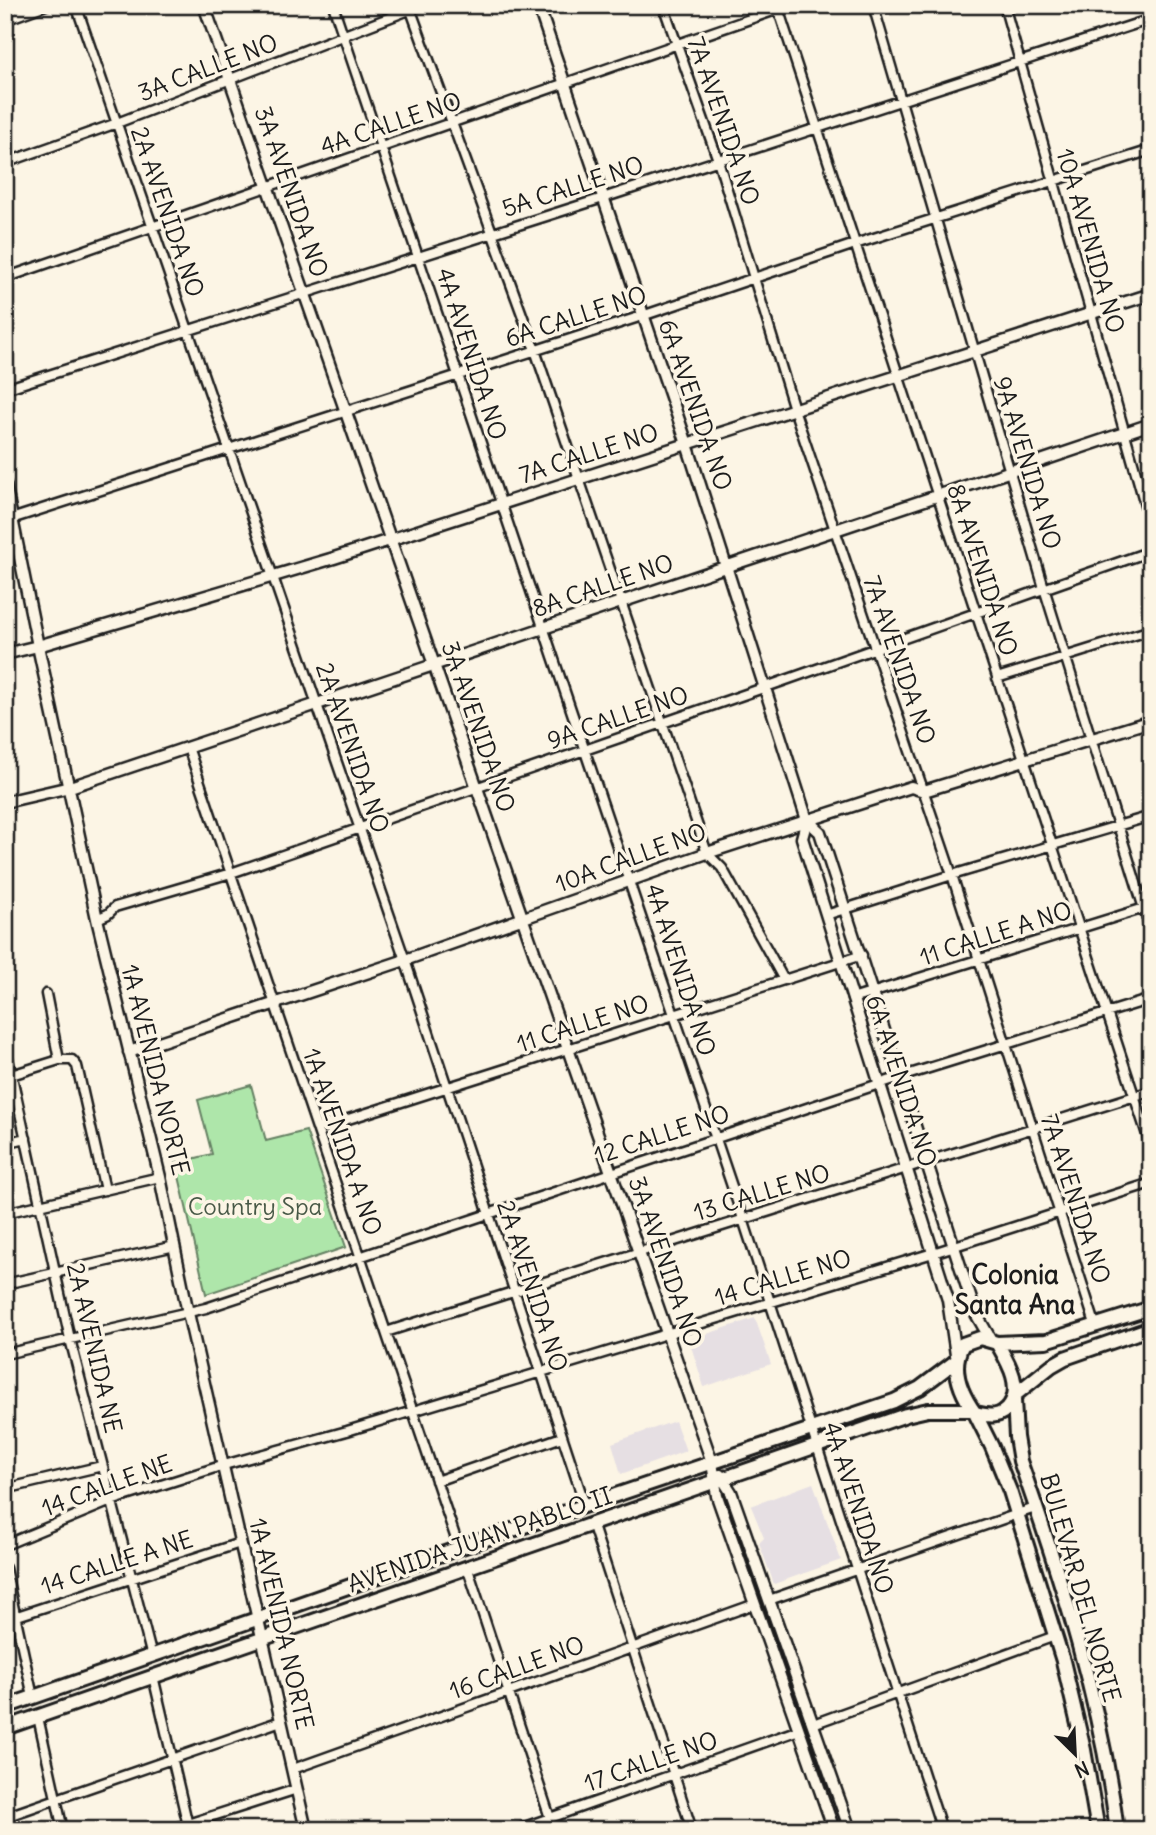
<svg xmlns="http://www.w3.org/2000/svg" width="1156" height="1835" viewBox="0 0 1156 1835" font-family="Delius,sans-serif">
<rect width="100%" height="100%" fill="#fcf5e5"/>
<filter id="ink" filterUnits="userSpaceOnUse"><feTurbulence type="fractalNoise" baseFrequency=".0143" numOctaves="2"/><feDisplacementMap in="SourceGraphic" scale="14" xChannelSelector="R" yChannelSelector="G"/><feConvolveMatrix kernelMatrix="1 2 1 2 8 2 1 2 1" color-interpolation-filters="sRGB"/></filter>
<g filter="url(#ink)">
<!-- built -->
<path fill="#e6dfe3" d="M755,1318L771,1364L704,1387L689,1340Z
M675,1421L686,1451L621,1474L612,1443Z
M813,1483L841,1560L774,1584L759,1543L764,1538L751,1506Z"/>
<!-- green -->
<path fill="#aee6aa" stroke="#658163" stroke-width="2" d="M251,1085L266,1141L306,1131L346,1247L206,1294L176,1163L212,1154L198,1100Z"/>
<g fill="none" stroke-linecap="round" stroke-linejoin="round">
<defs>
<path id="minor" d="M76,5L405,960L585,1505
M333,5L743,1219L942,1830
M409,5L535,350L707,853L722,868L784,980
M663,5L718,160L794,409L952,875L1096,1327
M777,5L1151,1147
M873,5L1044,588L1151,931
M1004,5L1151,526
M5,20L46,5
M5,163L117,123L422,5
M5,278L790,5
M5,389L603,198L1151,19
M5,521L642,316L855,244L1151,150
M997,678L1151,630
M188,747L459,1548
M826,915L952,875L1151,816
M97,919L108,914L115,907L231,873L766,687L1151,551
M46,994L59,1060
M852,999L1151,906
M5,1045L70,1339L152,1657
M5,1077L59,1060H72L77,1066L105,1190
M317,1129L862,955
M5,1143L26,1138
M5,1213L160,1177
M5,1284L175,1246
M386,1332L1151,1091
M5,1354L206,1308L897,1078L1151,999
M436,1481L562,1437
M5,1489L102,1466
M592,1523L692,1830
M5,1545L111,1501L224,1465L347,1431L933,1253L1151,1183
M467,1566L554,1830
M5,1568L33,1697
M769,1600L1035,1508
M5,1620L240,1543
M153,1676L189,1830
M38,1717L63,1830
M813,1724L1055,1636
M293,1769L755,1604
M5,1817L281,1721
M169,1830L297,1789
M516,1830L799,1730"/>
<path id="tertiary" d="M204,5L712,1462L717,1496L834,1830
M538,5L687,444L807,820L820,832L975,1312L991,1340
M5,484L38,646L97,919L160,1177L188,1313L306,1830
M5,654L38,646L334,558L1151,294
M5,802L70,787L1151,424
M807,820L802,838L948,1300L956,1355
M129,1052L405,960L707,853L911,787L924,791L1151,721
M720,1475L731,1492L850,1830"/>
<path id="trunk" d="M980,1338L997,1343C1007,1361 1023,1385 1010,1405C1000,1419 989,1416 975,1413C960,1392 950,1367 963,1344Z
M997,1343L1046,1341L1151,1308
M1016,1394L1051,1366L1065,1358L1151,1328
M1014,1400L1016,1437L1020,1461C1062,1581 1101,1703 1117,1830
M975,1413L992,1447L1010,1491L1063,1661L1084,1750L1098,1830
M5,1707L459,1548L894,1401L920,1388L956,1361
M5,1728L906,1415L928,1410H972"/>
</defs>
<!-- minor casing -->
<use href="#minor" stroke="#1c1c1c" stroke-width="13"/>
<!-- tertiary casing -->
<use href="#tertiary" stroke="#1c1c1c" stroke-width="15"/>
<!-- trunk casing -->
<use href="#trunk" stroke="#1c1c1c" stroke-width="18"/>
<!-- minor -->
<use href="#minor" stroke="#fcf5e5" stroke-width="8"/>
<!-- tertiary -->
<use href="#tertiary" stroke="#fcf5e5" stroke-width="10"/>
<!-- trunk -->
<use href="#trunk" stroke="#fcf5e5" stroke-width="12"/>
</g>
</g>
<g text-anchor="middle" stroke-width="7" stroke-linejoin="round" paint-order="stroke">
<!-- street labels -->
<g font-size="24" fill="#1c1c1c" stroke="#fcf5e5">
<text transform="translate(208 68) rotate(-21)" y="8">3A CALLE NO</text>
<text transform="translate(723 121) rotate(71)" y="8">7A AVENIDA NO</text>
<text transform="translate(391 124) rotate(-19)" y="8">4A CALLE NO</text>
<text transform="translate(573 187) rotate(-18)" y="8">5A CALLE NO</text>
<text transform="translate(291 192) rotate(71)" y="8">3A AVENIDA NO</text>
<text transform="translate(167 212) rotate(71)" y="8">2A AVENIDA NO</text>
<text transform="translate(1090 241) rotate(74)" y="8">10A AVENIDA NO</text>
<text transform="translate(576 317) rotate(-18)" y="8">6A CALLE NO</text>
<text transform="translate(471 354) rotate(72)" y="8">4A AVENIDA NO</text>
<text transform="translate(695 405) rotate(71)" y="8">6A AVENIDA NO</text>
<text transform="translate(589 454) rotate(-18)" y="8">7A CALLE NO</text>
<text transform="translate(1027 463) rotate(73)" y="8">9A AVENIDA NO</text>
<text transform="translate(982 570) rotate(72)" y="8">8A AVENIDA NO</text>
<text transform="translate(603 586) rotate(-19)" y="8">8A CALLE NO</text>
<text transform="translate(899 660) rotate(71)" y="8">7A AVENIDA NO</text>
<text transform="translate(618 718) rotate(-19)" y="8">9A CALLE NO</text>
<text transform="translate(478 727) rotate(71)" y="8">3A AVENIDA NO</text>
<text transform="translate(352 748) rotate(71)" y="8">2A AVENIDA NO</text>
<text transform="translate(631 858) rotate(-20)" y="8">10A CALLE NO</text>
<text transform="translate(996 934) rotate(-18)" y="8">11 CALLE A NO</text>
<text transform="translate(680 970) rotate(72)" y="8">4A AVENIDA NO</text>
<text transform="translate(583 1024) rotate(-18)" y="8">11 CALLE NO</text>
<text transform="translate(155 1070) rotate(76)" y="8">1A AVENIDA NORTE</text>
<text transform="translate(901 1081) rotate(72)" y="8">6A AVENIDA NO</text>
<text transform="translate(662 1135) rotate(-18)" y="8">12 CALLE NO</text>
<text transform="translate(342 1142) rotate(71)" y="8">1A AVENIDA A NO</text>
<text transform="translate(762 1193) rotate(-17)" y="8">13 CALLE NO</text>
<text transform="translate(1075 1199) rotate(72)" y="8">7A AVENIDA NO</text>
<text transform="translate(665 1262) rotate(71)" y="8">3A AVENIDA NO</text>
<text transform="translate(783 1278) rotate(-17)" y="8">14 CALLE NO</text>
<text transform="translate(532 1286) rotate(72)" y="8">2A AVENIDA NO</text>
<text transform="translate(94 1348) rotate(77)" y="8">2A AVENIDA NE</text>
<text transform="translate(107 1486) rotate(-20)" y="8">14 CALLE NE</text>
<text transform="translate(858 1508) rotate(72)" y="8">4A AVENIDA NO</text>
<text transform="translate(480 1540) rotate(-19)" y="8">AVENIDA JUAN PABLO II</text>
<text transform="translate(117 1563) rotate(-18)" y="8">14 CALLE A NE</text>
<text transform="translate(1080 1588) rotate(74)" y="8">BULEVAR DEL NORTE</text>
<text transform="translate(281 1624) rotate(77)" y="8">1A AVENIDA NORTE</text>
<text transform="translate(517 1668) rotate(-20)" y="8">16 CALLE NO</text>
<text transform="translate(651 1762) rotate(-19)" y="8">17 CALLE NO</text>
</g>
<!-- park labels -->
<g font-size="24" fill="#485947" stroke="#fcf5e5">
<text x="255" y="1215">Country Spa</text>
</g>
<!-- neighbourhood labels -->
<g font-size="26" font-weight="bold" fill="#1c1c1c" stroke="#fcf5e5">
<text x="1015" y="1284">Colonia<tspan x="1015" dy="30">Santa Ana</tspan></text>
</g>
</g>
<!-- margin -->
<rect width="1156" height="1835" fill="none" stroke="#fcf5e5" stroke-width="28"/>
<rect x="14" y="14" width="1128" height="1807" fill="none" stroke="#1c1c1c" stroke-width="2.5" filter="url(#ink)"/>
<!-- north arrow -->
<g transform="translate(1075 1754) rotate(156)" stroke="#fcf5e5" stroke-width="5" paint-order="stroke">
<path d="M0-5L12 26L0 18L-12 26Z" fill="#1c1c1c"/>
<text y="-10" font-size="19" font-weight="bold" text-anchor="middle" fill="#1c1c1c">N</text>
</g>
</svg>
